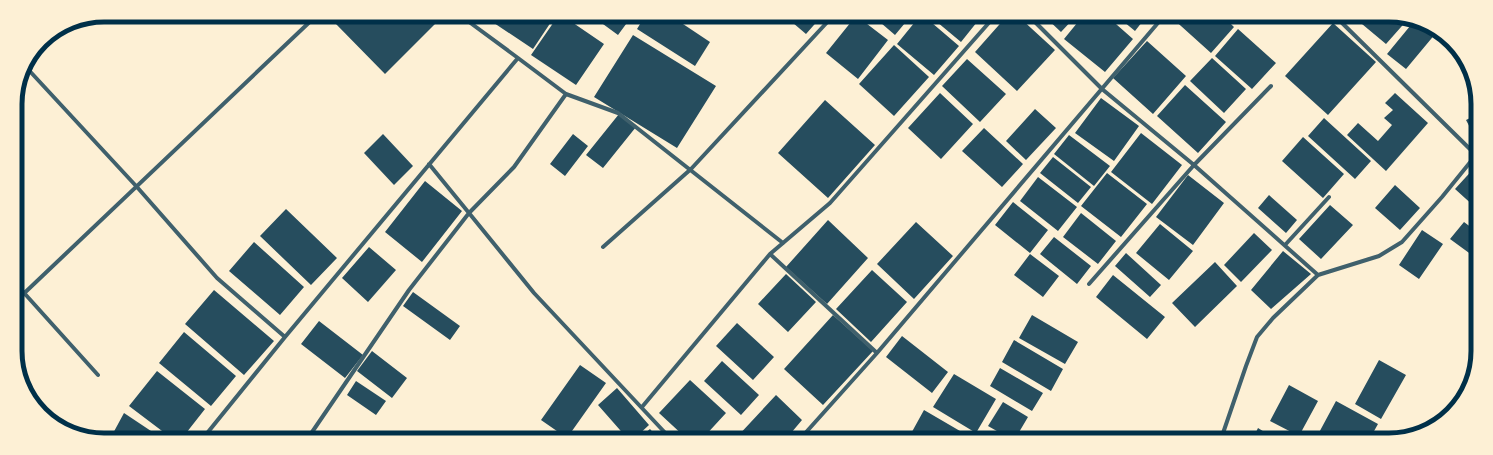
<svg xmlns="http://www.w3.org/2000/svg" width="1493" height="455" viewBox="0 0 1493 455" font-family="'Golos Text',sans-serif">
<rect width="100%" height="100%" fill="#fdf0d5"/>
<!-- building -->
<path fill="#264d5e" d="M343,16H400L408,24L416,16H431L437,22L385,74L335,23Z
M494,16H555L533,49L491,21Z
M558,16H563L604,44L576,85L531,55Z
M592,16H632L618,35Z
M645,16H671L710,42L695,66L637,29Z
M690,16H703L698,23Z
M786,17H821L806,34Z
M855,17H858L888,40L858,79L826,53Z
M874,17H910L895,35Z
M919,17H925L959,46L934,75L897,44Z
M931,17H981L961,42Z
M1006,17H1019L1055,50L1017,91L975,52Z
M1045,17H1075L1061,32Z
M1082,17H1108L1133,39L1105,72L1064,39Z
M1118,17H1146L1135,31Z
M1171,17L1225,18L1234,27L1211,53Z
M1358,18H1409L1386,44L1356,19Z
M1415,20L1436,33L1406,69L1387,54Z
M1333,23L1376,62L1328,115L1285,76Z
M1238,29L1276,63L1252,89L1215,56Z
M633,35L716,86L677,148L594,97Z
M1147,41L1186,76L1153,114L1113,78Z
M894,45L929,77L894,116L859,84Z
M1212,58L1246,89L1224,113L1190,81Z
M967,59L1006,94L980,122L942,86Z
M1185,85L1226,122L1198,153L1157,116Z
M940,93L973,124L941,159L908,128Z
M1395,93L1428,123L1386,171L1347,135L1358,123L1378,141L1392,125L1384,118L1393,110L1385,103Z
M1101,98L1139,126L1114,161L1075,133Z
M825,100L875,145L828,198L778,153Z
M1035,109L1056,128L1026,160L1006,141Z
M619,114L636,127L603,168L586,155Z
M1476,115V139L1466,120Z
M1324,118L1371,161L1355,179L1308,136Z
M984,128L1023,164L1002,187L962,151Z
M1141,133L1182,165L1152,204L1111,172Z
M383,134L413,166L394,185L364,153Z
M573,134L588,146L565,176L550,164Z
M1069,135L1110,166L1094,186L1054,154Z
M1303,137L1344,174L1323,198L1282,161Z
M1053,157L1091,187L1078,203L1040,173Z
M1476,166V208L1455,189Z
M1107,173L1147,204L1121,237L1081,206Z
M1188,175L1224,203L1193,245L1156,217Z
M1038,177L1077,207L1058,231L1020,201Z
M425,181L462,211L422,262L385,232Z
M1395,185L1420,208L1400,230L1375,208Z
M1269,195L1297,220L1286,233L1258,208Z
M1013,202L1048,230L1030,253L995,225Z
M1330,205L1353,225L1321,259L1299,239Z
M286,209L337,258L311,285L260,236Z
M1081,213L1116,241L1098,264L1063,237Z
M828,220L868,258L827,304L786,267Z
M916,222L953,256L914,299L877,264Z
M1464,222L1476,231V258L1450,239Z
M1160,224L1193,251L1169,280L1136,253Z
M1422,230L1443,244L1419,279L1399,265Z
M1254,233L1272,250L1241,282L1224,265Z
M1054,237L1091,266L1077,284L1040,254Z
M254,242L304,287L280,315L229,271Z
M369,247L396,270L368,302L342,278Z
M1283,251L1311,274L1271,309L1251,290Z
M1126,253L1161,285L1150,297L1115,266Z
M1030,254L1059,276L1043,297L1014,275Z
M1215,262L1237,286L1195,327L1172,303Z
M872,270L907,302L871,342L836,309Z
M786,274L816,302L788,332L758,304Z
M1113,275L1165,317L1147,339L1096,297Z
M214,290L274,341L244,375L185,324Z
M413,292L460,326L450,340L403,306Z
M833,315L873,351L823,405L784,369Z
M1032,315L1078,342L1065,364L1019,338Z
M319,321L363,355L345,378L301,344Z
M737,323L774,357L753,380L716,346Z
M184,332L236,376L211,406L159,363Z
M902,336L948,372L932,393L886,357Z
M1014,340L1063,369L1051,391L1002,362Z
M372,351L407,378L392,398L357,371Z
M1379,360L1406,375L1381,419L1355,404Z
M722,361L759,395L741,415L704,381Z
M580,365L606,383L567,438L541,420Z
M1000,368L1043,393L1032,411L990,386Z
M157,371L205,409L183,437H170L129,406Z
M954,374L996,399L976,433L933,407Z
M690,380L726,413L703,438H686L659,413Z
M356,381L386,401L376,415L347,395Z
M1289,385L1318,401L1299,436L1270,421Z
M617,388L649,425L635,438H627L598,405Z
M776,395L802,420L786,439L736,438Z
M1336,401L1378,424L1369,440H1315Z
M1003,402L1028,417L1015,439H1011L988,426Z
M924,410L972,438L971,439H908Z
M124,413L160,437H111Z
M1258,428L1277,440H1252Z
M650,429L658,438H639Z"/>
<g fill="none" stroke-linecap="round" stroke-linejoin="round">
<!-- minor -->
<path stroke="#3f606c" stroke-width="4" d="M1030,17L1102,89L1194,165L1318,275
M1337,18L1476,155
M518,58L566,94L514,167L469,213L534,293L670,438
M25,66L137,187L217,278L285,337
M566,94L618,113L783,243
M1285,245L1329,197
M603,247L691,169L832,17
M770,254L877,353
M16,284L98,375
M1089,284L1194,165L1271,86
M16,301L317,15
M642,407L770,254L830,203L994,17
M204,437L285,337L518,58L461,16
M308,438L409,290L469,213L429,164
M800,439L877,353L1163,17
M1221,439L1246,366L1257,337L1273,318L1318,275L1379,256L1402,242L1442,197L1476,155"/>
</g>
<!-- crop -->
<path d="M0 0H1493V455H0ZM104 22H1389A82 82 0 0 1 1471 104V351A82 82 0 0 1 1389 433H104A82 82 0 0 1 22 351V104A82 82 0 0 1 104 22Z" fill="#fdf0d5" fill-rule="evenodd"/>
<path fill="none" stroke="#003049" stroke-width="5" d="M104 22H1389A82 82 0 0 1 1471 104V351A82 82 0 0 1 1389 433H104A82 82 0 0 1 22 351V104A82 82 0 0 1 104 22Z"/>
</svg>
